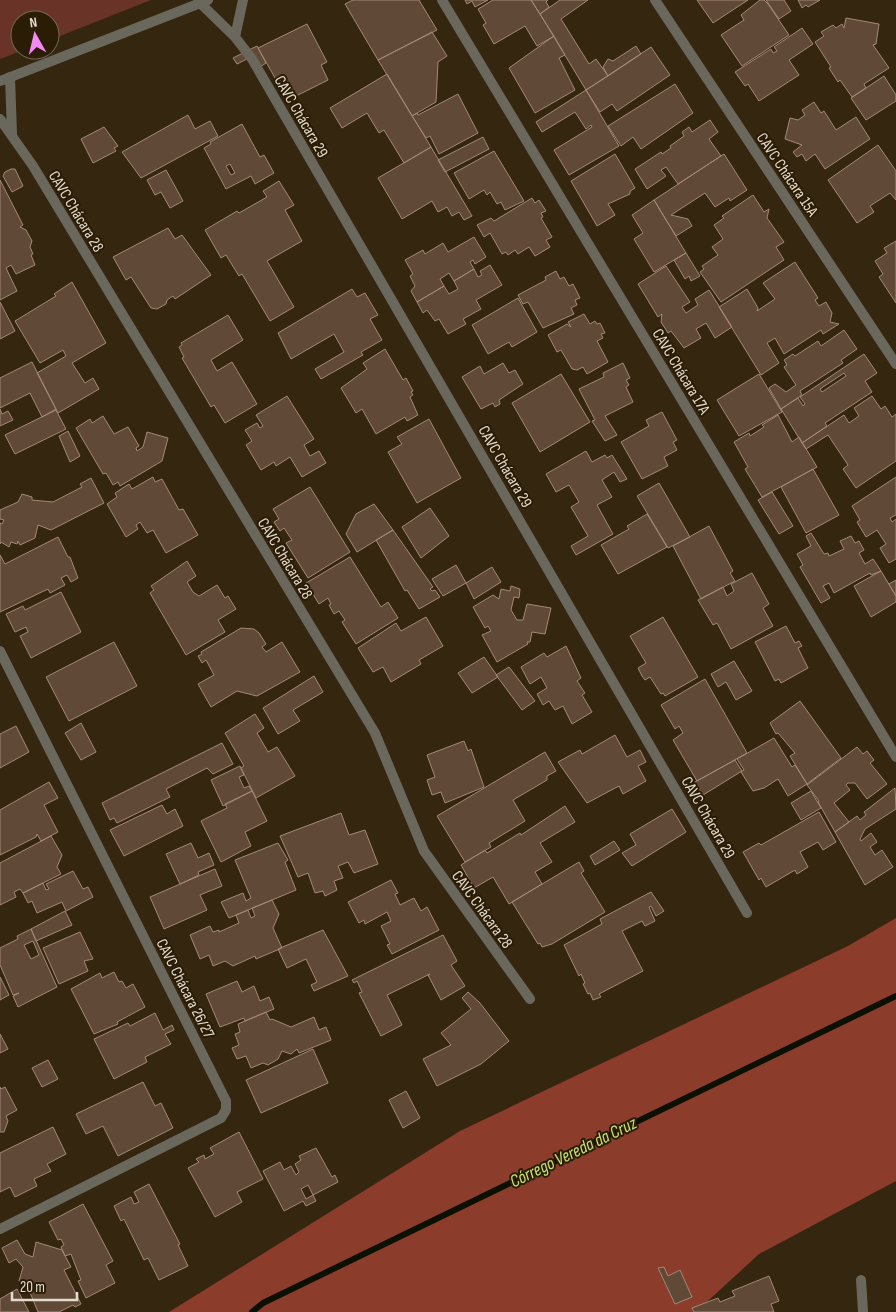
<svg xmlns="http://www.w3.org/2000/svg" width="896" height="1312" viewBox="0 0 896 1312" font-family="'Sofia Sans Condensed',sans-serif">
<rect width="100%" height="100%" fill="#34260f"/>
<!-- green -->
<path fill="#693327" d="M0,0H151L50,40V20H20V50H24L0,59Z"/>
<!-- forest -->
<path fill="#8b3c2b" d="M896,918V1181L759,1254L696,1312H169L460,1131L848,946Z"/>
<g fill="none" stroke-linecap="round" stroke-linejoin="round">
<!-- stream -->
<path stroke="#0b1000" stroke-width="6" d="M252,1312L263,1303L896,996"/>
</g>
<!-- building -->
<path fill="#614938" stroke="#a48977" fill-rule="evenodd" d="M353,0H419L437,30L378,60L345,4Z
M465,0H488L475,7L472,1L467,4Z
M493,0H531L554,36L537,46L525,26L494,44L483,25L486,23L478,9Z
M531,0H548L546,2L549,7L540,14Z
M560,0H588L561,19L589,64L596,59L608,76L586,90L540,14Z
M697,0H748L713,23Z
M760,0H764L768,4L789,35L742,66L721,35L744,20L741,15Z
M766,0H784L791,11L779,19Z
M798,0H820L808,7L806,5L802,8Z
M846,18L879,24L876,44L873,45L889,68L864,84L866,88L852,97L840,80L838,82L829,68L831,67L815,42L824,36L821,32L833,25L836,28L842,24L844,28Z
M307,24L327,62L321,65L328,80L294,97L286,82L279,85L258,48Z
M802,28L813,44L789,60L799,75L759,101L748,84L745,86L735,72L771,49L773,53L777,51L774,47Z
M432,32L447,56L438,62L436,102L412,116L378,60Z
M554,36L565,55L559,58L575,90L535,113L509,68Z
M257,46L266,63L260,67L253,56L237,64L233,58Z
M636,46L641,54L608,76L603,67L608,59L613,61Z
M651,47L670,75L617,111L612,104L600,112L586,90Z
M387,74L431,147L404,163L384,130L379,133L367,113L342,128L330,108Z
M884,76L896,95V101L866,120L851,98Z
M675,84L693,113L641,149L633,137L621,146L608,126Z
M586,90L619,146L569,175L554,150L592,127L591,125L586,129L575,112L542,132L536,122Z
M458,94L478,133L439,154L430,136L426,138L412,116L417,113L418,115Z
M814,102L821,113L824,111L836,130L856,117L870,139L825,169L815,154L806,161L802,154L797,157L793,152L802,145L785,139L790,118L798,120L805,115L802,110Z
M188,115L195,129L210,121L218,136L141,178L122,152Z
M710,120L718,132L709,139L721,156L678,184L666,167L661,170L666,176L647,189L635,169L661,152L662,154L671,148L670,146L684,136L682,132L689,127L692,132Z
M242,124L260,157L264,155L274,173L255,184L251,176L226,189L204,148L211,144L210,142ZM230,164L235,173L231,175L226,166Z
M104,127L118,146L114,148L116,151L93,163L81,139Z
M483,137L489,149L445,172L438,160Z
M878,145L896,171V200L890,193L870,206L874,212L857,223L828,180Z
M431,147L472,216L464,220L459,212L452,216L447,207L438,212L432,201L402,219L378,178Z
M494,151L524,201L505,210L501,202L497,204L490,192L487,195L484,190L469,199L454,173Z
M615,154L635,188L630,191V194L608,204L615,215L597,226L571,181Z
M724,154L747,190L730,201L729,198L715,207L705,193L671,215L688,219L692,226L676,236L654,200Z
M11,169H15L23,186L12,192L3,176L5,172Z
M166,170L183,201L170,208L161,192L155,195L147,180Z
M0,180L23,225L20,227L26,230L32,241L30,247L33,254L31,255L35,265L16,274L11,265L6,268L17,291L0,300Z
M279,181L294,205L285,210L302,241L267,261L294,307L270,321L242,274L239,276L226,255L221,258L205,230L237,211L239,213L267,197L263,191Z
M753,195L764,212L769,209L767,218L784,242L776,247L784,260L721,302L700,272L704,269L702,266L718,255L712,247L723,239L714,225L724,218L722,216Z
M532,198L535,203L539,200L546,211L541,213L543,217L541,218L552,237L546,240L550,247L535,256L529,247L518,254L515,250L508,255L506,252L502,254L490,233L484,237L477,225L491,218L494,221Z
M654,200L686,253L654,272L634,239L643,233L632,215Z
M168,228L175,239L182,235L211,275L175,299L173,296L167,300L166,304L157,309L151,308L131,277L126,280L113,257Z
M474,237L486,257L475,264L473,260L470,262L474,269L454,281L449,273L440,279L444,286L417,302L411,291L415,286L410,276L413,274L405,260L423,250L425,254L443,243L448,252Z
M896,241V303L879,277L883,274L875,261L887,253L884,248Z
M686,253L700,276L691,281L689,276L685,279L674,260Z
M795,262L818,298L815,300L819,306L826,302L832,313L830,322L839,324L823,334L821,330L784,354L775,338L767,343L779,363L761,375L719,307L747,289L758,308L757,311L775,299L763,283Z
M490,265L502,285L476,300L481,309L463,319L466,324L448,334L439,319L435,321L427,310L423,313L417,302L444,286L449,294L458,289L454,281L474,269L478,277L482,275L480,271Z
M666,266L690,302L682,307L686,313L698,305L695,299L709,290L732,327L715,338L706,323L696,329L701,338L684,348L671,331L668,333L661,322L662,314L658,317L638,284Z
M556,271L560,279L564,277L569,286L573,284L580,298L575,300L577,305L571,308L574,314L543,328L528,302L523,304L518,295L546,280L545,277Z
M72,282L106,343L72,363L85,383L93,378L99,389L58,413L37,373L66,356L63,350L40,363L15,321L56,296L54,294Z
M352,289L357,297L365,293L378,315L370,319L382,340L361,352L363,355L321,379L315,369L344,352L334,334L291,359L278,333Z
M518,298L537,332L512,347L509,342L488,354L472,325Z
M0,302L15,331L0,339Z
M584,314L590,324L595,321L597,324L600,323L605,333L601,334L603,338L597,341L608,362L587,374L583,367L577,370L572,369L561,350L557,352L548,335L567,324L571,327L568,322Z
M228,315L243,340L211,360L217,371L232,362L257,404L225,423L214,405L211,407L182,358L184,357L179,347L182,345L181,343Z
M844,330L857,349L841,360L843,363L800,391L802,395L781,409L769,388L775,384L786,392L796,385L784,367L787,365L784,360L793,354L795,356L818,341L821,346Z
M385,349L403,380L406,378L413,391L411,392L413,395L410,397L418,415L407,421L405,417L376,434L362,409L356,413L341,388L367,369L363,363Z
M864,354L877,373L865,381L872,392L825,423L827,426L802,443L781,409L798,398L803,406L805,404L800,397ZM844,373L846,376L822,392L820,389Z
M32,362L56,409L42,417L30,393L0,408V378Z
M503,363L509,373L515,370L523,384L499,400L500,404L495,407L493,403L481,409L462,377L480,366L484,374Z
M623,363L630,378L626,380L629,385L626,387L633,402L605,416L617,435L605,441L592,421L595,420L579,389L604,377L603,373Z
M561,374L590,422L540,452L512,403Z
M759,374L782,412L739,436L717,400Z
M287,396L314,439L304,445L310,456L319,451L326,463L302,477L290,457L276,466L274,462L261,470L246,445L252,441L245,430L257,423L260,428L263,426L256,415Z
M872,396L881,409L885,406L892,417L896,414V461L856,488L843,469L848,465L828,435L806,449L802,443L844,415L849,423L859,416L854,408Z
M0,409L2,414L8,411L13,420L0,426Z
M56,410L66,429L15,454L5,435Z
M662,412L677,440L673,442L677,450L664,457L668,466L642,479L621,442L649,426L646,420Z
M778,415L792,442L799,437L817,467L762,497L745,469L748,467L734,442L749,433L750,436L764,427L762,425Z
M103,416L114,434L128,427L139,446L136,448L137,451L143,447L147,432L168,438L162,461L120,486L118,482L113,485L106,473L103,474L76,428L90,419L92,423Z
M429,419L461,478L417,503L388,452L402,444L397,437Z
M68,431L80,456L70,462L59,436Z
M586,451L592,462L605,455L607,458L612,455L627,479L620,482L614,472L602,480L612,497L597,505L613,534L576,555L571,546L588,536L571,507L579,502L569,485L556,492L546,474Z
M813,469L839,515L806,533L781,487Z
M153,477L155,482L162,479L179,510L183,509L198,535L166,553L153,530L147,533L140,522L136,525L138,529L126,537L107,504L117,497L115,493L129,484L132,489Z
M896,477V515L890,518L892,522L896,519V559L889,563L880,548L886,544L877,530L866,537L857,522L860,520L852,506Z
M91,478L104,503L51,530L38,525L35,538L20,545L18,541L17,544L11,542L9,547L1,542L0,544V523L2,524L4,520L0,519V510L18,502L22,494L32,497V500L53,502L82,487L80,484Z
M659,483L690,537L668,548L637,496Z
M310,487L350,552L308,578L286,543L292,540L284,528L280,531L274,522L279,519L273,509Z
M772,492L793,526L779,534L758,500Z
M374,504L393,530L357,552L346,534L356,514Z
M430,508L449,536L421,558L402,527Z
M647,514L667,547L618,574L601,545L629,529L627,526Z
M709,526L733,571L730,573L735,581L701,599L673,546Z
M393,530L433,587L430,589L432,591L435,590L440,597L419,609L407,590L405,591L376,540Z
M811,533L824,554L828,553L829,556L844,549L840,541L851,536L855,543L859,541L864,550L859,553L865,564L873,559L881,571L871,575L870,573L834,593L829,583L823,586L830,598L821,603L800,567L803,565L797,554L811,546L806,536Z
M58,537L68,557H70L78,578L71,582L67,575L61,578L65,585L50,593L48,589L0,612V555L5,564Z
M350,557L381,607L388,602L398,618L356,644L342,622L345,620L339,611L334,614L329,605L331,604L328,598L319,604L306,583Z
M187,561L196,576L187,582L193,592L199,596L217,585L225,598L228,596L236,609L218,620L225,632L186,655L150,593L154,590L151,586Z
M456,565L466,583L443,596L432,579Z
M492,567L501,582L474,599L466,583Z
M881,571L896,596V602L871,617L854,586Z
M752,573L769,604L763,608L773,626L731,649L717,623L713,625L698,600L723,587L727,596L734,591L731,584Z
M896,580V596L889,584Z
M511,586L520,589L519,598L514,597L511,610L517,620H523L527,604L551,608L545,634L532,632L530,642H527L528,644L497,662L482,635L491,631L488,626L485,628L473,607L493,595L499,599L501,589L510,591Z
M61,592L81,632L31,658L20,636L28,632L26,627L15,632L6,614L23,606L25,610Z
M426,617L443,646L419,660L421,664L391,682L383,667L373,672L358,648L396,623L401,631Z
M663,617L698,677L665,696L663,693L661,694L650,677L645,680L642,676L638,668L646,663L630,636Z
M786,626L795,643L799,641L802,646L798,648L808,668L781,683L779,679L775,681L755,642Z
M241,628L254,629L259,633L266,644L262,647L266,652L282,642L300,672L257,696L237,691L211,707L198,684L214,675L206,660L202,663L198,656L202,654L201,652Z
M114,642L137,686L69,721L46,677Z
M566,646L581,678L577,681L585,693L582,695L592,712L572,724L563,706L555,710L549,701L543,705L537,694L547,688L541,677L530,684L521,667L544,653L547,657Z
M484,657L498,677L472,693L458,673Z
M734,661L752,691L736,700L726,682L718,687L711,674Z
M509,667L535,701L522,710L496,675Z
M314,676L323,692L293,710L300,721L278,734L263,708Z
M705,679L747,753L697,781L673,740L683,733L679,726L675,729L661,705Z
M800,701L841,758L807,784L790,756L795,753L778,733L776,734L770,723Z
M255,714L264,728L257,733L268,752L277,747L295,776L256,798L241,768L244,766L225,733Z
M81,723L96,752L81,760L65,733Z
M16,726L29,752L0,768V734Z
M615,735L627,757L640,750L646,762L638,766L646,781L623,794L619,786L587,803L558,762L580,750L582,754Z
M774,738L792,767L795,765L807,784L788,796L778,779L764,788L753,791L741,772L744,770L737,759Z
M464,741L468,751L471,749L484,787L445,803L441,792L432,795L427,780L435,777L427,755Z
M222,743L233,764L213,774L207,768L166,789L170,797L117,823L114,818L110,820L102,803Z
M857,747L863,754L867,751L874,760L870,763L887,784L867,799L855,783H848L846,785L850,790L834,803L849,822L835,832L818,802L819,801L807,785Z
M545,752L556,771L547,776V780L513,800L525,821L489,843L491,847L465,862L437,816Z
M735,760L742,771L703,795L695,782Z
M240,766L244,775L239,777L244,788L249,786L252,791L223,806L211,780Z
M49,782L58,798L44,805L58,832L41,841L37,834L36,837L0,855V810Z
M895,788L896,809L865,829L860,839L861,841L871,833L877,842L870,847L875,855L882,850L893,867L865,885L835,832L857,816L860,820L866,815L864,812Z
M252,791L267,821L245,832L251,846L221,862L201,821L227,808L225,804Z
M811,791L821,808L801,820L791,803Z
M162,805L167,814L175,809L183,826L124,856L110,830Z
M565,806L575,822L540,843L552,862L535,872L542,884L509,904L493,877L474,888L461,865L485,850L487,853L520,833L521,835Z
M672,809L686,832L632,866L622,853L636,845L630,834Z
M819,812L836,842L823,850L818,842L800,852L808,867L797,874L795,870L766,887L761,878L759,880L743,852L759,843L761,845Z
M341,813L349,835L365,830L378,864L354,873L348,862L338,866L343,878L334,881L337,890L325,896L323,891L315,893L308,873L298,877L280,836Z
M51,836L62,855L57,867L61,874L23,893L20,889L14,892L16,897L0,905V863Z
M614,841L620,850L595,865L590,856Z
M191,843L198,858L209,853L214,865L198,872L199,875L180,884L166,854Z
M278,843L288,860L285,862L296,890L229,918L221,902L243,893L246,901L251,898L235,860Z
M579,862L584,871L581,873L605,912L552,944L542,947L540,943L538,944L512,902Z
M215,869L222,886L200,895L207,910L164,929L150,897Z
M73,871L83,889L88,887L93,897L66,911L62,902L37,913L32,901L28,903L23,893L43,883L46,890L49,889L46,884Z
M391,880L398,893L395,894L400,905L414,898L421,911L427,907L439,930L392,954L387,945L390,944L381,926L391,921L387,912L365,924L364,920L359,923L348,902Z
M651,892L664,911L656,916L651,906L649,907L655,921L645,926L642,921L622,931L643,971L599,994L601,997L593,1000L590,993L588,994L583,984L585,983L581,974L579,976L564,945L602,924L600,919Z
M272,900L279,914L273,928L282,948L256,959L255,956L233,966L225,961L213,966L209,955L200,959L190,935L210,926L213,932L219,930V932L239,923L236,915L248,910L251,918L255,916L252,908Z
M65,911L72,925L36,941L31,929Z
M31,929L57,987L18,1007L13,996L19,993L13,995L0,965V948L18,939L17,936ZM33,941L39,955L31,959L24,945Z
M323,930L348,976L314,991L311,985L317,982L306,959L287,968L278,949Z
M80,932L93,959L84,961L88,971L59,984L43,948Z
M443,935L457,961L451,965L465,986L441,1000L428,975L430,974L387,995L402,1025L381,1036L359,993L362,992L357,981L354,983L352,980Z
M114,972L119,982L122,981L126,988L133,984L145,1007L117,1022L118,1024L94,1034L71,989L100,973L102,978Z
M0,977L9,995L0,1000Z
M237,981L242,992L254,986L260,1001L269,997L274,1009L245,1021L244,1018L220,1027L206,994Z
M468,992L480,1003L509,1041L481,1064L437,1086L423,1059L451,1045L441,1033L471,1009L462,998Z
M266,1012L270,1020L272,1019L291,1027L314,1017L319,1030L326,1027L331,1040L299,1053L297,1049L291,1054L282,1051L278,1059L268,1065L263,1063L251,1068L246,1056L237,1059L232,1048L239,1045L235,1034L240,1032L238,1024Z
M155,1013L163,1030L172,1025L174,1030L165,1034L171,1044L145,1057L147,1062L114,1079L94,1039L128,1023L130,1026Z
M0,1034L8,1049L0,1053Z
M313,1049L328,1083L261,1113L246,1080Z
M48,1060L58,1079L42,1087L32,1068Z
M143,1082L155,1106L161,1103L173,1128L118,1156L103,1126L86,1134L76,1114Z
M0,1087L1,1089L5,1087L17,1110L6,1116L8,1121L4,1132H0Z
M406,1091L420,1118L403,1128L389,1100Z
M53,1127L66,1154L47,1164L51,1171L34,1179L37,1186L15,1197L10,1187L0,1192V1153Z
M239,1132L263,1179L237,1192L242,1202L215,1217L188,1168L199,1162L196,1159L204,1155L205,1159L214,1154L210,1148Z
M316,1148L332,1177L335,1175L338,1182L313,1195L316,1201L306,1206L303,1201L284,1211L263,1171L280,1162L284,1170L291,1166L296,1175L299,1172L295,1164L301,1160L299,1156ZM308,1185L313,1195L306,1199L301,1189Z
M149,1184L180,1244L178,1245L188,1266L159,1280L148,1258L144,1260L124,1219L121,1221L114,1206L131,1197L134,1204L139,1202L134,1192Z
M83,1204L113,1261L106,1265L115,1283L86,1298L78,1281L81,1280L71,1254L65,1256L61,1247L64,1245L61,1239L58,1240L49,1222Z
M17,1240L25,1254L33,1257L36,1242L62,1250L71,1267L64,1270L81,1304L75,1307L73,1305L59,1312H38L31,1295L19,1281L23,1267L16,1259L9,1263L2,1248Z
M664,1267L668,1276L680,1270L692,1297L675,1304L658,1268Z
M769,1276L779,1301L771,1304L774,1312H694L692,1308L718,1298L720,1302L735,1296L732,1291Z
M17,1289L29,1312H0V1299Z"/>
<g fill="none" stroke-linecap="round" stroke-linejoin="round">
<!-- minor -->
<path stroke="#6a685c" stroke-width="10" d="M442,0L896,757
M655,0L896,364
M200,3L235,37L252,59L747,913
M235,37L243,0
M10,77L12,134
M0,119L33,166L375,733L424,851L530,999
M0,651L226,1101V1110L221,1118L0,1229
M861,1280L863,1312"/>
<!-- tertiary -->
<path stroke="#6a685c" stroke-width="10" d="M0,81L208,0"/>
</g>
<g text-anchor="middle" stroke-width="4" stroke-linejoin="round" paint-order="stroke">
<!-- street labels -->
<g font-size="16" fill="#e4dacd" stroke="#2a1c05">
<text transform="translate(302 116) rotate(60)" y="6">CAVC Chácara 29</text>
<text transform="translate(788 174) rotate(56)" y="6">CAVC Chácara 15A</text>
<text transform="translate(77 211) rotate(59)" y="6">CAVC Chácara 28</text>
<text transform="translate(682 371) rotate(59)" y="6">CAVC Chácara 17A</text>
<text transform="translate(506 466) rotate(60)" y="6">CAVC Chácara 29</text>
<text transform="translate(286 558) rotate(59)" y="6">CAVC Chácara 28</text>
<text transform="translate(709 817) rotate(60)" y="6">CAVC Chácara 29</text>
<text transform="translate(483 909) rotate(54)" y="6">CAVC Chácara 28</text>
<text transform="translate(186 988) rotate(63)" y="6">CAVC Chácara 26/27</text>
</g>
<!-- water labels -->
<g font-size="18" font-style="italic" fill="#c5e272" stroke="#2a1c05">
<text transform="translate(573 1152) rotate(-26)" y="6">Córrego Vereda da Cruz</text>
</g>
</g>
<!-- north arrow -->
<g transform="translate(35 35) rotate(352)"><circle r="24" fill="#2a1c05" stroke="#746855"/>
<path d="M0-4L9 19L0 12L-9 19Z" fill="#f38af1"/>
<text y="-8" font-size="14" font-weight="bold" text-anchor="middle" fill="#e4dacd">N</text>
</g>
<!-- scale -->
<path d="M12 1292v8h65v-8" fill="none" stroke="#e4dacd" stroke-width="2.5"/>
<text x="20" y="1292" font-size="15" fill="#e4dacd" stroke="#2a1c05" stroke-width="4" paint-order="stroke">20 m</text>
</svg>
